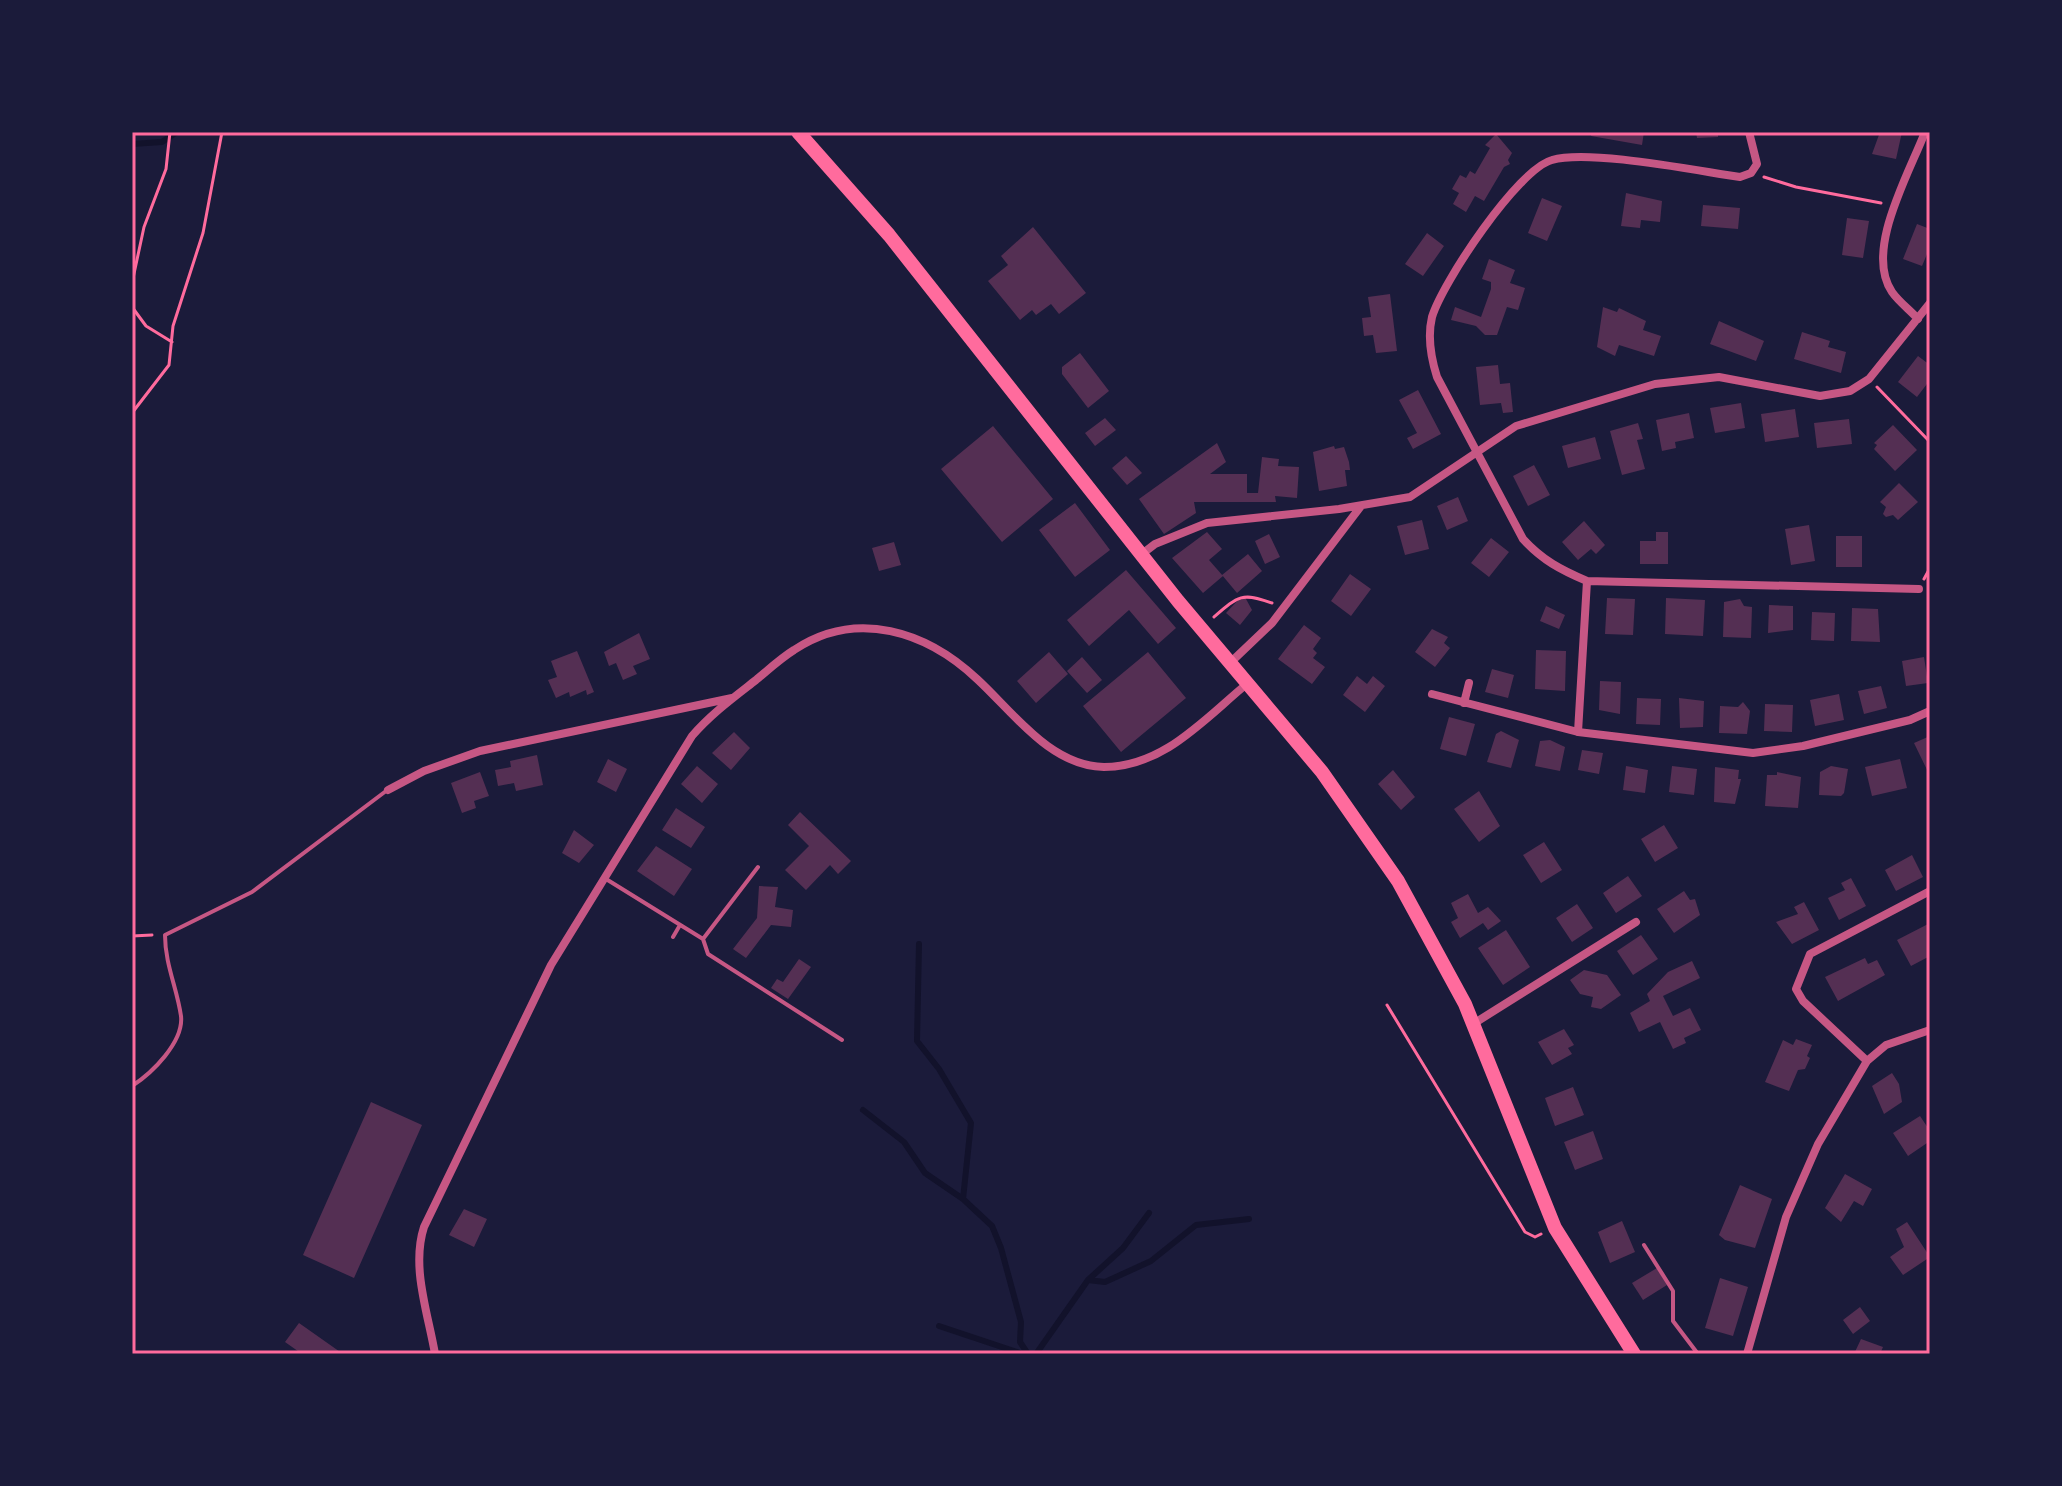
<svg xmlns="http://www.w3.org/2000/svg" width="2062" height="1486" viewBox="0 0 2062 1486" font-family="Cabin,sans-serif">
<rect width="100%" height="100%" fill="#1b1b3a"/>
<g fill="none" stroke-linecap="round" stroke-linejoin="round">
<!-- stream -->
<path stroke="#12122b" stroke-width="6" d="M132,144L162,142L177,132
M919,944L917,1041L939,1069L971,1123L963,1199L992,1226L1001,1248L1021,1322L1020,1342L1028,1354
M863,1110L904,1142L925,1173L963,1199
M1088,1280L1123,1248L1149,1213
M939,1326L1023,1354
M1036,1354L1088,1280L1105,1282L1151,1261L1196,1225L1249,1219"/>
</g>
<!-- building -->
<path fill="#542f53" d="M1592,132H1644L1642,145L1591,136Z
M1696,132H1718V137L1697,138Z
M1880,132H1902L1896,159L1872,154Z
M1496,134L1512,153L1508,160L1510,164L1504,167L1484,201L1475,196L1466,212L1453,204L1459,193L1452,189L1460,175L1466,178L1470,171L1475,174L1490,148L1485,145Z
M1626,193L1662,201L1660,222L1641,220L1640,228L1621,226Z
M1542,198L1562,206L1547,241L1528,233Z
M1703,205L1740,208L1738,229L1701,226Z
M1847,218L1869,221L1863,258L1842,255Z
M1917,224L1930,229V247L1922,266L1903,259Z
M1033,227L1086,293L1059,314L1051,304L1036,315L1032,310L1020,320L988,281L1008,265L1001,256Z
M1427,233L1444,246L1423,276L1405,264Z
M1489,259L1515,270L1510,283L1525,288L1518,310L1507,307L1497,335H1485L1476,326L1451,320L1455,307L1481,317L1491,289V282L1482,279Z
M1390,294L1397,351L1376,353L1373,335L1364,336L1362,318L1371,317L1368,297Z
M1603,307L1617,312L1619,308L1646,321L1643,330L1661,336L1654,356L1619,345L1615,356L1597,347Z
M1719,321L1764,341L1756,361L1710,344Z
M1802,332L1830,341L1828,347L1846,352L1841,373L1794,359Z
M1080,353L1109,391L1088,408L1062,374V367Z
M1918,356L1930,365V380L1917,397L1898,382Z
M1498,365L1500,384L1510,383L1513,412L1503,413L1501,403L1480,405L1476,367Z
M1418,390L1441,434L1413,449L1407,438L1417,433L1399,400Z
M1741,403L1745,428L1715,433L1710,408Z
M1795,409L1799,437L1765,442L1761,414Z
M1689,413L1694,438L1675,442L1676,448L1662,451L1656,420Z
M1105,418L1116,430L1095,446L1085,433Z
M1849,419L1852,444L1817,448L1814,423Z
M1638,423L1643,439L1637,440L1645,469L1622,475L1610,431Z
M1893,425L1917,450L1895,471L1874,449L1877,445L1874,443Z
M993,426L1053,499L1002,542L941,469Z
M1595,437L1601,459L1568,468L1562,446Z
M1217,443L1226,462L1210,474H1247V493H1258L1262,457L1279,459L1278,466L1299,467L1297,498L1275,496L1276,502H1194L1196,513L1164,534L1139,499Z
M1334,446L1335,449L1344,447L1349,462L1350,470H1345L1347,486L1319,491L1313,452Z
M1126,456L1142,473L1127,485L1112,468Z
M1534,465L1550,495L1528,506L1513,476Z
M1899,483L1918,502L1898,520L1893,515L1886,517L1883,514L1886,507L1880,502Z
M1458,497L1468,521L1447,530L1437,506Z
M1075,503L1110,550L1075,577L1039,530Z
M1422,520L1429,549L1405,555L1397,526Z
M1584,521L1605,545L1596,554L1591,549L1578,560L1562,542Z
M1809,525L1815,561L1791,565L1785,529Z
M1207,532L1222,549L1209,560L1223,576L1203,593L1172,558Z
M1656,532H1668V564H1640V541H1656Z
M1269,534L1280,557L1265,564L1255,541Z
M1836,536H1862V567H1836Z
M1491,538L1509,552L1489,577L1471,563Z
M894,542L901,565L879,571L872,548Z
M1248,554L1262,571L1237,593L1222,575Z
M1126,570L1176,628L1158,644L1129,610L1089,646L1067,620Z
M1350,574L1371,589L1351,616L1331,601Z
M1607,598L1635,599L1633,635L1605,634Z
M1666,598L1705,600L1703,636L1665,634Z
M1239,599H1246L1252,610L1240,625L1226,613Z
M1740,599L1744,606L1752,607L1751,638L1723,637L1724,602Z
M1769,605L1793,606V630L1768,633Z
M1546,606L1565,615L1559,629L1540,621Z
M1852,608L1878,609L1880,642L1851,641Z
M1812,612L1835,613L1834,641L1811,640Z
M1304,625L1321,638L1313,649L1317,653L1313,658L1325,667L1312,684L1278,659Z
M1432,629L1448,637L1444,643L1450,648L1435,667L1415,652Z
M639,633L650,659L633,666L637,674L623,680L616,663L609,666L604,652Z
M1536,650L1566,651L1565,691L1535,689Z
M577,651L594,692L587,695L586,690L570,697L569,692L556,698L548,680L557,677L551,661Z
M1049,652L1068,674L1036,703L1017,681Z
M1148,652L1186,698L1121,752L1083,706Z
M1082,657L1102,680L1087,693L1067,671Z
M1924,657L1928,683L1906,686L1902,661Z
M1492,669L1514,675L1508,698L1485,692Z
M1357,676L1367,684L1373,676L1385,686L1365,712L1343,695Z
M1600,681L1621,682L1620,714L1599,710Z
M1881,686L1887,708L1864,714L1858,691Z
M1839,694L1844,720L1815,726L1810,700Z
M1637,698L1661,699L1660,725L1636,724Z
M1679,698L1704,701L1703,727L1680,728Z
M1743,702L1750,711L1747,734L1719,733L1720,706L1738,707Z
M1765,704L1793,705L1792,732L1764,731Z
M1449,717L1475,724L1466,756L1440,749Z
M1501,731L1519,740L1511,768L1487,762L1496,734Z
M734,732L750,748L731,770L712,753Z
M1930,736V776L1914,743Z
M1550,740L1565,747L1560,771L1535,766L1540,741Z
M1582,750L1603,753L1599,774L1578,770Z
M537,755L543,785L516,791L514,783L498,786L495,770L511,767L510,761Z
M608,759L627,769L616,792L597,782Z
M1900,759L1907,788L1872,796L1865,767Z
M697,766L718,784L702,803L681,784Z
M1626,766L1648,770L1645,793L1623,790Z
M1672,766L1697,769L1694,795L1669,792Z
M1831,766L1848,769L1844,793L1841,796L1819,795L1820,772Z
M1715,767L1739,770L1738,779H1741L1735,804L1714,802Z
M1393,770L1415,797L1401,810L1378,784Z
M480,772L489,796L474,801L476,808L462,813L451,783Z
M1777,772L1801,777L1798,808L1765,806L1767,775H1777Z
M1479,791L1500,826L1479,842L1454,809Z
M676,808L705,827L691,848L662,830Z
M800,812L851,861L838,874L830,865L806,890L785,870L809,846L788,825Z
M1664,825L1678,848L1655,862L1641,839Z
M574,830L594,845L579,863L562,853Z
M1544,842L1562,870L1541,883L1523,855Z
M656,846L692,869L674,896L637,871Z
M1912,855L1923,877L1896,891L1885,870Z
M1628,876L1642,896L1616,913L1603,893Z
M1851,878L1866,906L1839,920L1828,898L1845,890L1841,883Z
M759,886L778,887L775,907L793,910L791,927L771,925L746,958L733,949L757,918Z
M1684,891L1690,900L1695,899L1700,915L1674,933L1657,909Z
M1468,894L1478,913L1488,907L1501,921L1488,930L1483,923L1460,938L1451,922L1458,918L1451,903Z
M1804,902L1819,930L1792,944L1776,922L1798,914L1794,907Z
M1577,904L1593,928L1572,942L1556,918Z
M1930,923V956L1911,966L1897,940Z
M1506,930L1530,967L1503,985L1478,948Z
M1641,935L1658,959L1633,975L1617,951Z
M1865,958L1868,964L1877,960L1885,975L1838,1001L1825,977Z
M799,959L811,967L788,999L771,988L777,979L783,982Z
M1692,961L1700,978L1663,996L1673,1016L1690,1008L1701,1030L1684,1038L1686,1043L1673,1049L1660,1022L1639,1032L1630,1013L1650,1001L1647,994L1668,972Z
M1584,970L1607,975L1621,995L1601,1009L1591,1007L1593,997L1580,994L1570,980Z
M1564,1029L1574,1045L1568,1048L1572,1054L1552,1065L1538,1042Z
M1796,1039L1812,1045L1807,1056L1810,1058L1805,1069L1798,1070L1789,1091L1765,1082L1783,1040L1793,1045Z
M1892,1073L1899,1084L1902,1102L1884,1114L1872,1086Z
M1573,1087L1584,1115L1555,1126L1545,1098Z
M371,1102L422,1125L354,1278L303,1255Z
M1920,1116L1930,1131V1141L1908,1156L1893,1133Z
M1593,1131L1603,1159L1575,1170L1564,1142Z
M1845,1174L1872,1189L1863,1206L1854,1201L1841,1222L1825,1208Z
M1740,1185L1772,1199L1755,1248L1725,1240L1719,1235Z
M464,1209L487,1219L474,1247L449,1235Z
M1622,1221L1635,1252L1610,1263L1598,1232Z
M1907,1222L1930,1257L1903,1275L1890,1257L1904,1247L1896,1229Z
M1657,1268L1667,1285L1643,1300L1632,1283Z
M1720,1278L1748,1287L1733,1336L1705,1328Z
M1860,1307L1870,1321L1853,1334L1843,1320Z
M299,1323L343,1354H302L285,1342Z
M1861,1339L1883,1347L1880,1354H1854Z"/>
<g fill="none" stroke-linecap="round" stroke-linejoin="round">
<!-- path -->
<path stroke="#ff6b9d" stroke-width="3" d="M1764,177L1796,187L1881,203
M132,283L144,227L166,169L170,132
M132,307L146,326L172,342
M1877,387L1930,442
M132,413L169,365L173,326L203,233L222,132
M1924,579L1930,568
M1214,617C1238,596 1242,592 1272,603
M132,936L152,935
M1387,1005L1525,1232L1535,1237L1541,1234"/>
<!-- service -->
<path stroke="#c65784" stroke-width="4" d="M606,879L703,939L758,867
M673,937L680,925
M703,939L708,954L842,1040
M132,1086C152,1073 184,1042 181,1016C177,988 165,964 165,935L252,892L386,791
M1644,1245L1673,1291V1321L1698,1354"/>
<!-- minor -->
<path stroke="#c65784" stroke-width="8" d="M1749,132L1757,164L1751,173L1740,177C1698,171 1589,149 1552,160C1518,169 1442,283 1432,317C1427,338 1431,358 1437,377L1523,539C1542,560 1561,570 1587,581L1919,589
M1918,319C1910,310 1899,302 1892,292C1864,251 1909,174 1925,132
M1142,554L1155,544L1207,523L1339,509L1410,497L1516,426L1655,384L1719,377L1820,396L1850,391L1869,379L1930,303
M1587,581L1578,732L1753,753L1803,746L1910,720L1930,711
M1231,662L1272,623L1361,506
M1432,694L1578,732
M1464,703L1469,683
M388,790L424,771L480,751L732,698
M1473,1024L1636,922
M1867,1061L1803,1001L1796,989L1810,954L1930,891
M435,1354C428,1313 411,1267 424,1227L551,965L692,736C711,714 733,698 756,680C768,670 781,658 794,650C857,608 927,632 977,679C1013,712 1050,766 1104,767C1164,767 1205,718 1248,683
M1747,1354L1786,1217L1818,1144L1867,1061L1886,1045L1930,1030"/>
<!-- primary -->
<path stroke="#ff6b9d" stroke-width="14" d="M798,132L889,235L1178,601L1322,772L1398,881L1465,1004L1555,1228L1634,1354"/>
</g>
<!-- border -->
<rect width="2062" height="1486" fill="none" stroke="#1b1b3a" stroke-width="268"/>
<rect x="134" y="134" width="1794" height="1218" fill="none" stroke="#ff6b9d" stroke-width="3"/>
</svg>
